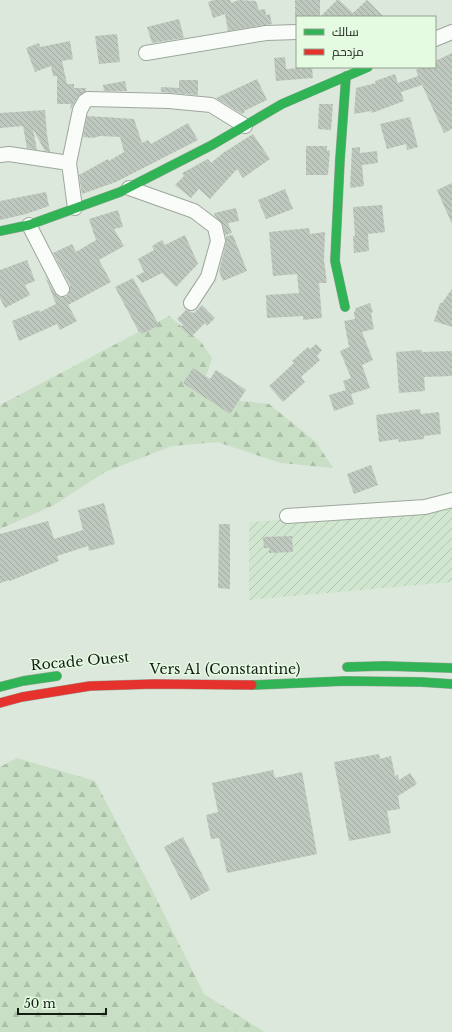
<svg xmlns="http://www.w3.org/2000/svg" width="452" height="1032" viewBox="0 0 452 1032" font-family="'Libre Baskerville',Cairo,serif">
<defs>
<pattern id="industrial-furrows" width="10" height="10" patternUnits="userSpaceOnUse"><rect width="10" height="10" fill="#d1e6cf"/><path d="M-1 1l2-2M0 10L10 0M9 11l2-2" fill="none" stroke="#b3c5b1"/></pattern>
<pattern id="forest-firs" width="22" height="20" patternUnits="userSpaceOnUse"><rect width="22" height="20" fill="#c8dfc5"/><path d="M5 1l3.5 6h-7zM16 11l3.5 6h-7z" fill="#abbfa8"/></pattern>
<pattern id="building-back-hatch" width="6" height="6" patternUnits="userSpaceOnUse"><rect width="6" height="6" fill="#bec8be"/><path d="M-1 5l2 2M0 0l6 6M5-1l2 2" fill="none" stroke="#a2aba2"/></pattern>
</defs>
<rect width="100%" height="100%" fill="#dce8db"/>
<!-- industrial -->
<path fill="url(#industrial-furrows)" d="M452,506V582L249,600V522L446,509Z"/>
<!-- forest -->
<path fill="url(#forest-firs)" d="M169,316L201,342L212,358L205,379L233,400L269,404L316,442L333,468L281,463L217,442L172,446L105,472L54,505L0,529V405Z
M17,758L95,781L148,882L204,994L265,1032H0V767Z"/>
<!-- building -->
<path fill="url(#building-back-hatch)" d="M214,0H230L231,3L239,0L256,1L259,10L265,9L266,15L270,14L272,24L228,31L225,14L213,18L208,2Z
M295,0H320V17H295Z
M337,0H339L353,13L367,0L384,17H320Z
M179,19L184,38L152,43L147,27Z
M117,34L120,62L99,64L95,36Z
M70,41L73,59L62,61L67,84H74V88H86V91L78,97L70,110L71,104H57V76H53L51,66L35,72L26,48L39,43L40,47Z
M452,53V129L444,133L422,85L401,92L404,101L372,113L371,111L354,114L356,88L376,83L375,81L395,74L398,83L418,76L416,70L421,67H435V61Z
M285,57L286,69L312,67L313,78L276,81L274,58Z
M257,79L267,100L244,111L245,112L242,114L216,98Z
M179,80H198V95L161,92V87L179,88Z
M125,81L127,91H104L103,85Z
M319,104H333L331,130L318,129Z
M45,110L47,135L50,152L45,151L33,129L37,150L27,148L23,126L0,128V113Z
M87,116L134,119L142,143L148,140L151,144L188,123L198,140L116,182L82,194L79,175L108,159L109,161L124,152L120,137L100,136L93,138L83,137Z
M410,117L418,147L407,150L406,144L387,149L380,124Z
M253,134L270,159L243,178L237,169L210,199L199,189L191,198L175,185L184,176L182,173L208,159L211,163L223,153Z
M306,146H327V151L330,150L328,175H306Z
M360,147V153L377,151L378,163L362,165L364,186L350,188L352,148Z
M452,183V224L437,190Z
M285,189L293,209L266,219L258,200Z
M46,192L49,206L26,214L0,220V201Z
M382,205L385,232L368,234L369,251L354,253L353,236H355L353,207Z
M236,208L239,221L228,223L232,233L225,235L223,225L215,216L214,213Z
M118,210L123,227L114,229L124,246L99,260L111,282L68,305L77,321L60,330L57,324L19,341L12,321L39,310L40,312L56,304L45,276L57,296L61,297H66L69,293L70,289V285L53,253L72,244L76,252L96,240L89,219Z
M309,228L310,234L325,232L324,260L327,283H319L322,318L303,320V316L267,318L266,295L299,293L297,274L273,276L269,232Z
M185,235L198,264L176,287L162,273L142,283L136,276L144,272L138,259L154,250L152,246L162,240L165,245Z
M233,235L247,271L223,281L219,271L226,243V236Z
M27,260L35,281L25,285L30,295L5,308L0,298V270Z
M133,278L159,325L142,334L140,331L139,332L115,287Z
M452,289V327L434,321L440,303H442Z
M370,303L373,312L371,313L374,329L362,332L373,360L362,365L370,388L351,394L354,404L334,411L329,395L346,390L343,381L351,378L340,351L349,347L344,321L355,319L354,313L356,308Z
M202,305L215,318L207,326L205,323L191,337L181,327L183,325L177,319L186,310L194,313Z
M316,344L322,350L317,356L320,360L301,377L305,382L283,402L269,386L294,363L292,361L308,347L310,349Z
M422,350V352L452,351V376L424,377L425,391L399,393L396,352Z
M193,368L210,379L216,370L246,390L230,414L183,383Z
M420,409L421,414L439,412L441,434L424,436V439L399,442L398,439L379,442L376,415Z
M371,465L378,485L354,494L347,474Z
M104,503L115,544L89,551L88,546L57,556L59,561L10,581L9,580L0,583V534L48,521L54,539L83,530L78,510Z
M219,524H230V589L218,588Z
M292,536L293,552L269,553V548H264L263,537Z
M379,754L380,759L391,756L395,776L398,775L399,780L410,773L417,784L398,796L400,809L387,811L391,833L349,841L334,762Z
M273,770L275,778L302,772L317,854L227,873L219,838L211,839L206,815L218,812L212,783Z
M183,837L210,890L191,900L164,847Z"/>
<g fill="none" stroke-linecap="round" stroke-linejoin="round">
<defs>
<path id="street" d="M435,39L452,32
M146,53L266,33L297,32
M0,155L9,154L69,163
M129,188L194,211L215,227L218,241L208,277L191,303
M75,208L69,163L80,110L85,101L88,99L169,101L211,105L245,126
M29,225L62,289
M287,516L425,507L452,500"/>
<path id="fast" d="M0,231L29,225L120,192L212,145L282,104L368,67
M345,307L335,261L340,159L346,76
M347,667L384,666L452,668
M252,685L345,681L421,682L452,684
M0,687L23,681L57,676"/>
<path id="jam" d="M0,703L22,697L90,686L154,684L252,685"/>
</defs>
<!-- street casing -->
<use href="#street" stroke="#9da79c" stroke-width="16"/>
<!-- fast casing -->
<use href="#fast" stroke="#9da79c" stroke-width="10"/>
<!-- jam casing -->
<use href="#jam" stroke="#9da79c" stroke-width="10"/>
<!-- street -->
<use href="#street" stroke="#fafcfa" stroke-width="14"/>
<!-- fast -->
<use href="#fast" stroke="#30b455" stroke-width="9"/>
<!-- jam -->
<use href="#jam" stroke="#e5322d" stroke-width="9"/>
</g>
<g text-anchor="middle" stroke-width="3" stroke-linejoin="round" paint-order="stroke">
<!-- street labels -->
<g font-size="14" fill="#151d15" stroke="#e4fbe2">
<text transform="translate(80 661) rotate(-5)" y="5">Rocade Ouest</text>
<text x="225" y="674">Vers A1 (Constantine)</text>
</g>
</g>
<!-- legend -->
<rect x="296" y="16" width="140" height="52" fill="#e4fbe2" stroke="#91a290"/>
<rect x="304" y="29" width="20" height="6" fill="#30b455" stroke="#91a290"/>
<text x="332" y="36" font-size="12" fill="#151d15">سالك</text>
<rect x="304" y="49" width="20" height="6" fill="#e5322d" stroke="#91a290"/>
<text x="332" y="56" font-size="12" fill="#151d15">مزدحم</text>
<!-- scale -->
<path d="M18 1008v6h88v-6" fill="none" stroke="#151d15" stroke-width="2"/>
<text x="24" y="1008" font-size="12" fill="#151d15" stroke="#e4fbe2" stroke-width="3" paint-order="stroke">50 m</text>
</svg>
